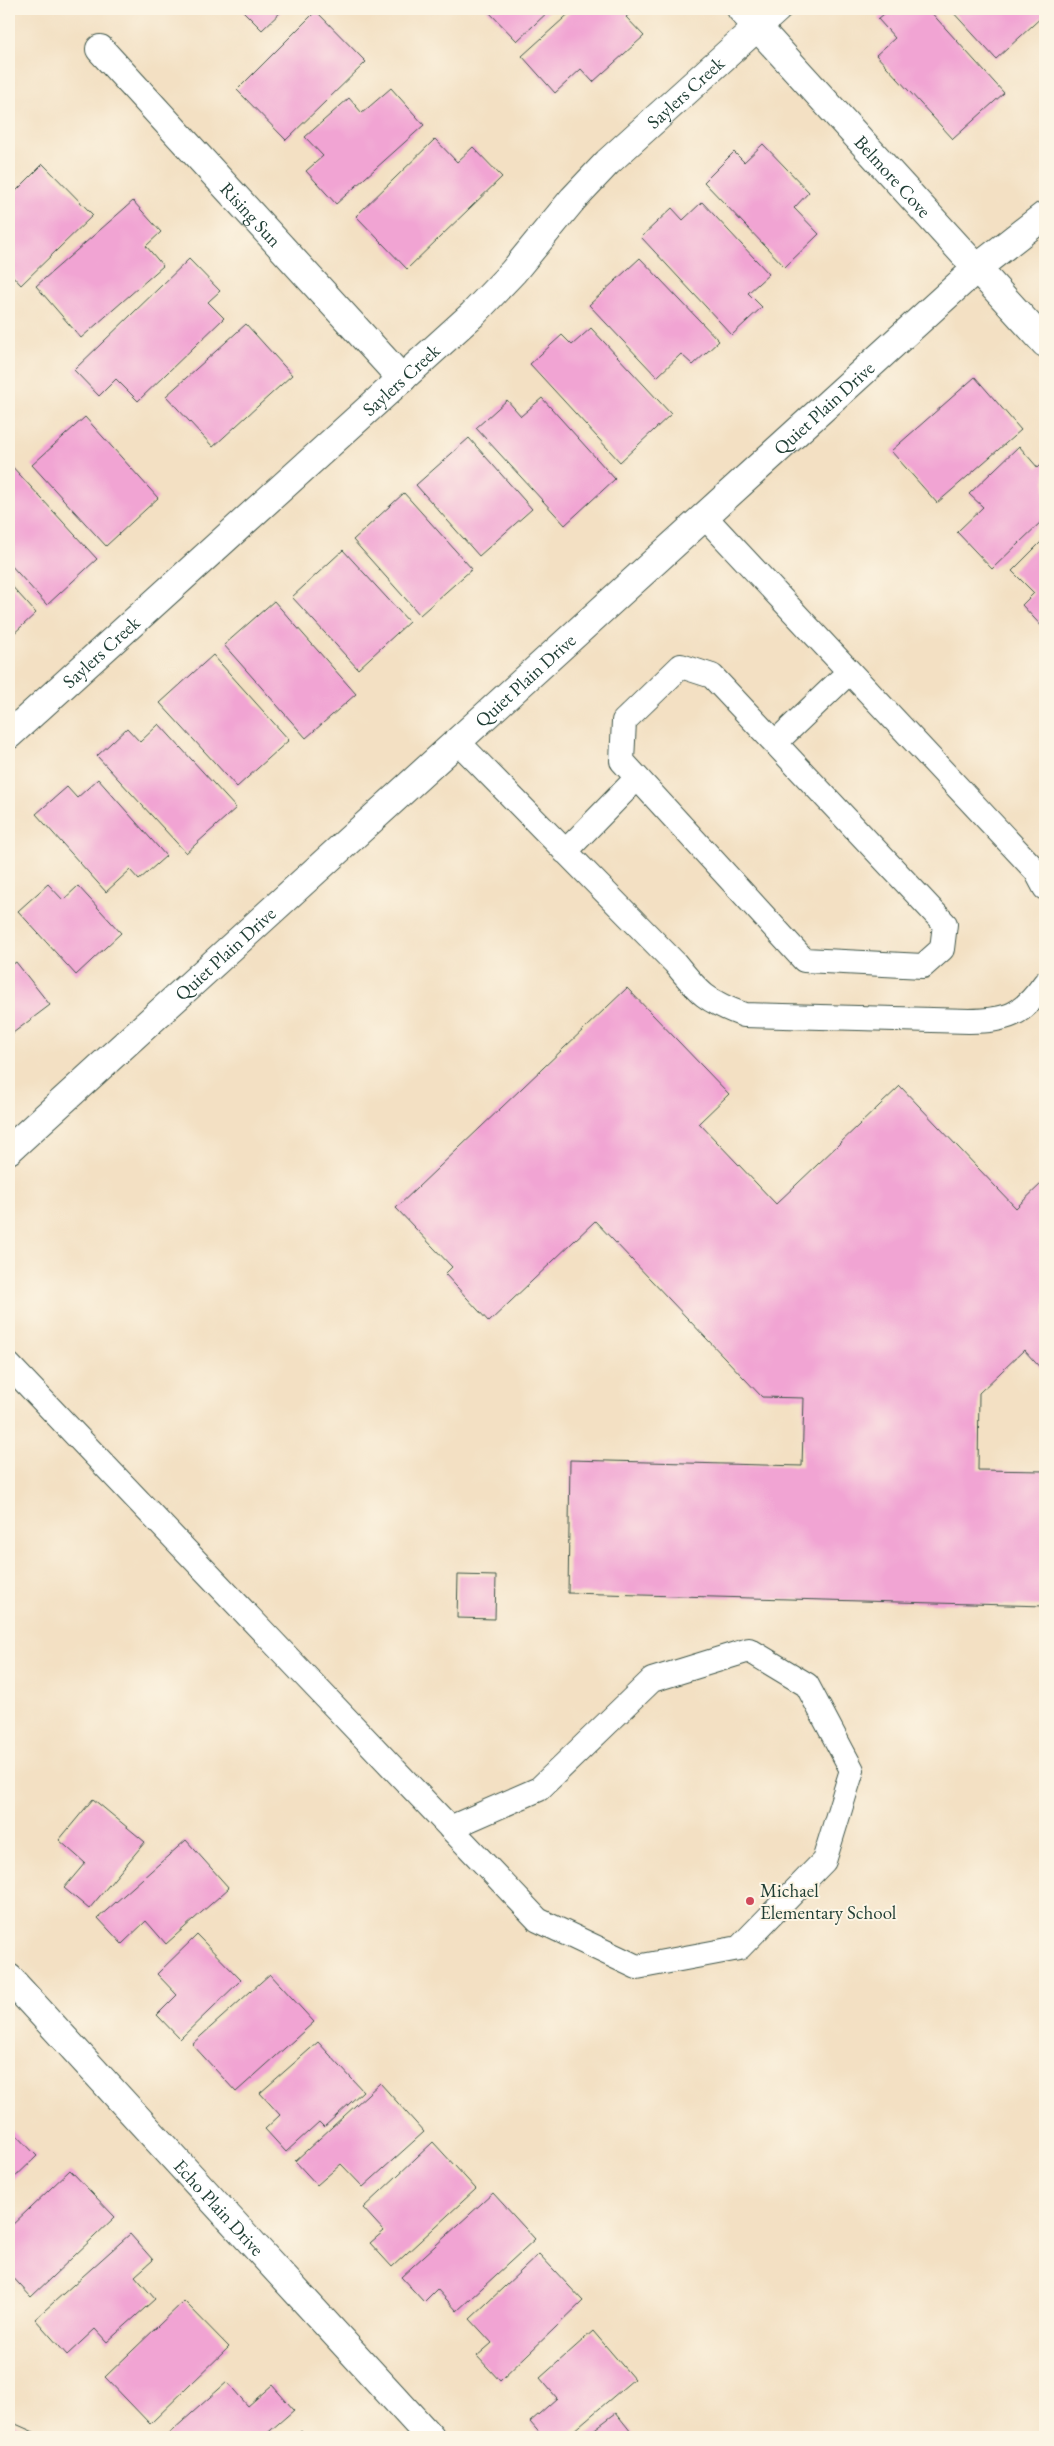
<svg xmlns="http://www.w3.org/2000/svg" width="1054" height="2446" viewBox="0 0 1054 2446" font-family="'EB Garamond',serif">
<rect width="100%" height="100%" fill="#fcf5e5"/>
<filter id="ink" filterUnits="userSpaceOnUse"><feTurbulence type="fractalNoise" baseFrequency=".02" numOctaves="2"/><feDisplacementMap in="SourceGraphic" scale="10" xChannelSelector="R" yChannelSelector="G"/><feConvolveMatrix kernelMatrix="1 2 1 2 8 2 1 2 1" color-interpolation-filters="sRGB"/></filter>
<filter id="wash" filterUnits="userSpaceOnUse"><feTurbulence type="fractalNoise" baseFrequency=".0096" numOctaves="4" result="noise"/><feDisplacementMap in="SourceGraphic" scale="20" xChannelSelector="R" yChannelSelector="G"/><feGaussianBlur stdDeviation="1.12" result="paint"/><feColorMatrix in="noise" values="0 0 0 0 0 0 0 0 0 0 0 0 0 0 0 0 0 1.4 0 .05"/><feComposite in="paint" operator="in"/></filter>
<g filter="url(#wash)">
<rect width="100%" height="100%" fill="#f3e0c3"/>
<g id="blocks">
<!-- building -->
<path fill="#f1a4d3" d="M241,9H284L262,30Z
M486,9H551L517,41Z
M574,9H635L626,17L644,36L593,82L581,69L555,93L522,56Z
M890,9H928L1004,93L953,139L876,55L895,38L878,19Z
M950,9H1044L1045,14L996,59Z
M316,11L366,62L286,140L237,90Z
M391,88L424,125L336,204L306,171L323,156L305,137L349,98L362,113Z
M435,139L457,162L473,147L502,177L407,269L356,216Z
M763,144L809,192L794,208L819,234L785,267L704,182L734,152L744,162Z
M43,164L93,215L21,285L9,272V198Z
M133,201L161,232L146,246L163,266L81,338L36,286Z
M702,202L769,274L748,293L762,307L732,335L641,237L672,208L683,220Z
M640,258L719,341L693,365L681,354L657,377L589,305Z
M189,259L220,291L208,302L224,318L138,401L116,379L99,396L74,370Z
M246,324L292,375L213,447L166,396Z
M591,328L671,414L620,462L530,364L562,335L572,345Z
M975,377L1021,430L937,503L891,451Z
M542,398L615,479L565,525L476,428L507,400L521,416Z
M85,417L158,498L106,546L32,465Z
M469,438L532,509L479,556L416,485Z
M1019,446L1038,468L1045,461V518L992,569L957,532L983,507L969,494Z
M9,463L97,559L47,605L9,563Z
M404,493L472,569L420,615L353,540Z
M1045,538V630L1022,605L1034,593L1012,571Z
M343,550L409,622L358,669L292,597Z
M9,583L36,613L9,638Z
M274,601L356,694L306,738L224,645Z
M213,655L289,740L237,787L160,703Z
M159,724L236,808L186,853L97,756L127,728L140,742Z
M98,779L166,856L139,880L130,870L106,892L36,814L67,787L77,798Z
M48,884L63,900L78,886L121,933L76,975L18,911Z
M16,962L50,1005L9,1036V967Z
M627,988L729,1094L699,1123L776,1204L900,1086L1016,1208L1045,1180V1373L1024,1350L979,1393L978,1470L1045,1471V1606L568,1593L570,1460L802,1466L804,1398L762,1397L595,1221L489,1322L445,1274L452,1267L396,1208Z
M458,1575L496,1576L495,1619L457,1618Z
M93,1799L145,1842L89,1909L64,1888L85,1863L59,1840Z
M186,1840L229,1888L166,1944L146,1921L122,1944L98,1918Z
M197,1935L241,1980L180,2039L157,2015L177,1995L157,1974Z
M270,1974L314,2022L236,2092L192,2044Z
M318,2042L363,2091L324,2127L319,2122L286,2152L265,2129L280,2115L260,2093Z
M380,2083L424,2132L363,2187L341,2164L317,2185L295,2161Z
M9,2127L37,2156L9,2183Z
M433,2142L476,2189L392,2267L370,2243L384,2231L363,2208Z
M70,2170L115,2217L31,2297L9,2273V2228Z
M493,2193L535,2239L457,2311L437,2289L424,2302L401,2277Z
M130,2234L153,2260L135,2276L155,2299L107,2342L95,2329L67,2355L35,2319Z
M539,2254L583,2301L500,2381L477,2356L492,2343L470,2319Z
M184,2301L229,2347L150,2424L105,2377Z
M593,2331L634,2379L566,2437H543L530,2422L557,2398L540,2378Z
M227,2382L248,2406L272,2385L294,2410L263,2437H165Z
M616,2413L635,2437H584Z
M9,2421L45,2437H9Z
M301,2431L307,2437H295Z"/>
</g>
</g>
<g filter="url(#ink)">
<use href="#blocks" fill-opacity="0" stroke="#3f5549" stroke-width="1"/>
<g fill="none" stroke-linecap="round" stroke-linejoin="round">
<defs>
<path id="service" d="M704,516L1036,871L1045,888
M681,666L712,676L945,924L942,949L923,966L804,960L622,761L624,721Z
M457,741L675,963C700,994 706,1001 744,1015L969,1021C1008,1020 1022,1016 1045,983
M775,743L849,672
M565,852L637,778
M9,1365L538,1920L637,1967L739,1948L824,1861L852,1770L807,1685L749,1650L652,1680L539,1789L450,1828"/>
<g id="minor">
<path id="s1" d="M741,9L1045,343"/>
<path id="s2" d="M100,49L402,379"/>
<path id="s3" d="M9,735L473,314L513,272L573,199L608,162L777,9"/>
<path id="s4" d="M9,1150L977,268L1045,215"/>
<path id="s5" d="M9,1978L430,2437"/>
</g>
</defs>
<!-- service casing -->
<use href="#service" stroke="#3f5549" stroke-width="26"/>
<!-- minor casing -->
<use href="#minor" stroke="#3f5549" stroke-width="30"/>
<!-- service -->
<use href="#service" stroke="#fff" stroke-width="24"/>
<!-- minor -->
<use href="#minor" stroke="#fff" stroke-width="28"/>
</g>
</g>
<!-- markers -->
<circle fill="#d1495b" stroke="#fcf5e5" stroke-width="2" cx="750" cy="1901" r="5"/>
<g text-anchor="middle" stroke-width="4" stroke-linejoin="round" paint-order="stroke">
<!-- street labels -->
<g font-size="19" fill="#1f3d34" stroke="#fcf5e5">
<text dy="7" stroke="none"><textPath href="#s3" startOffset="934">Saylers Creek</textPath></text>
<text dy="7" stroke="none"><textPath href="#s1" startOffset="226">Belmore Cove</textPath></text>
<text dy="7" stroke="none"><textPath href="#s2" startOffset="224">Rising Sun</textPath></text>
<text dy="7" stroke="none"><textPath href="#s3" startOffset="529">Saylers Creek</textPath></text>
<text dy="7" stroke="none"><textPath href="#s4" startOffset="1102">Quiet Plain Drive</textPath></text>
<text dy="7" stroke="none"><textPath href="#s3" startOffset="124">Saylers Creek</textPath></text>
<text dy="7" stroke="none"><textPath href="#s4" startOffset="698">Quiet Plain Drive</textPath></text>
<text dy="7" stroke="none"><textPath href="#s4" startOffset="292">Quiet Plain Drive</textPath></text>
<text dy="7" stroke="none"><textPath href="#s5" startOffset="311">Echo Plain Drive</textPath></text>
</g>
<!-- poi labels -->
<g font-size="19" fill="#1f3d34" stroke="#fcf5e5" text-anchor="start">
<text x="760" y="1897">Michael<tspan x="760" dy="22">Elementary School</tspan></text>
</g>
</g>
<!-- margin -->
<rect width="1054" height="2446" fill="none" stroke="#fcf5e5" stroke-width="30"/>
</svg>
